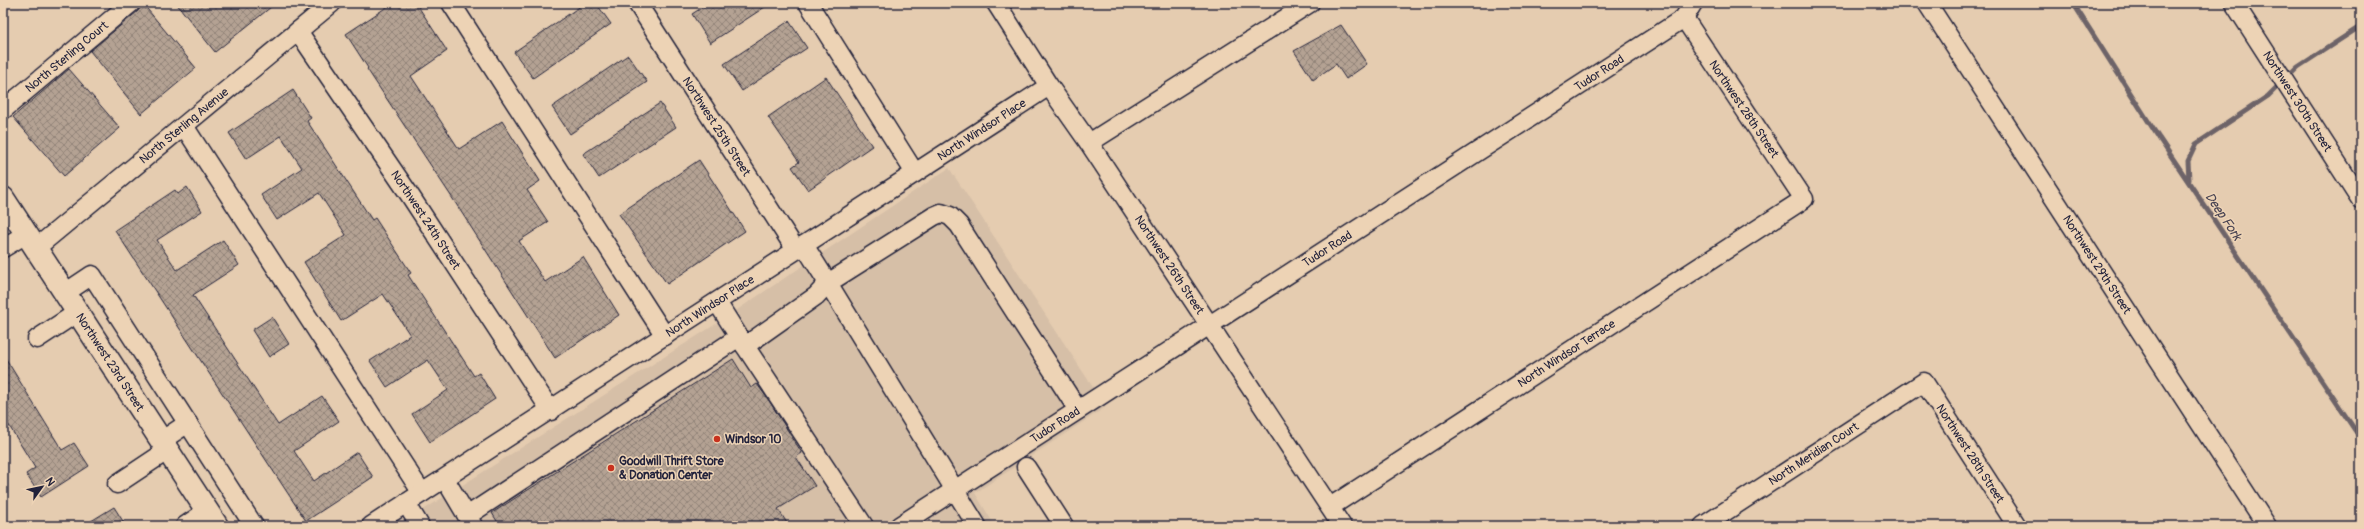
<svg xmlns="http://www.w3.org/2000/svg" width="2364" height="529" viewBox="0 0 2364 529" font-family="Pangolin,sans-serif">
<defs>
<pattern id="building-cross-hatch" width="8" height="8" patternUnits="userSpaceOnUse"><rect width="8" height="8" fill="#b4a293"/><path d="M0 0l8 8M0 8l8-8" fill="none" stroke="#928479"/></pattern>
</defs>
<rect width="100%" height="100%" fill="#e5ccb0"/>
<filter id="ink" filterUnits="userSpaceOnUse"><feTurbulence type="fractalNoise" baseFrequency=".025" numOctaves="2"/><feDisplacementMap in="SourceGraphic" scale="8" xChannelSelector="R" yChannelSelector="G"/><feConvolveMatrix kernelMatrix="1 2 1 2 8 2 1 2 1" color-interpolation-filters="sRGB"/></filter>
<g filter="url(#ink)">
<!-- built -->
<path fill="#d6bfa7" d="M949,168L1106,407L975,493L995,526H398L716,324Z"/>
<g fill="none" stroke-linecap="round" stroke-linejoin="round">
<!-- stream -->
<path stroke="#6d6468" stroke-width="5" d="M2073,3L2159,138L2361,439
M2287,78L2298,67L2361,26
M2189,180L2188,161L2196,144L2268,96L2281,83"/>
</g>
<!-- building -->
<path fill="url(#building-cross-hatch)" stroke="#22223b" d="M176,3H276L215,52Z
M393,3H416L447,51L411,76L459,149L502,121L540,181L527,190L548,222L519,241L545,282L583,257L619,315L555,358L451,196L367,69L368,68L346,34Z
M585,3H596L611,24L533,78L514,52Z
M709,3H771L710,43L692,14Z
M143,4L196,68L141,114L90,51L138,11Z
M789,21L807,48L742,91L724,64Z
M1341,25L1367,64L1346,79L1336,64L1313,80L1294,51Z
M628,55L647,82L570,134L552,107Z
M69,69L120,128L64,176L13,117Z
M826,77L872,146L808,190L792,167L799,162L768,117Z
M293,90L311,118L307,121L372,220L375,218L411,273L408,275L474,376L479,373L495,399L430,442L412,414L448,390L428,360L387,387L370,361L410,335L383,294L341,321L304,262L346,235L319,193L277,220L261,195L302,168L281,136L246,159L229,133Z
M660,103L676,127L599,178L583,154Z
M699,160L745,231L667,284L619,214Z
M187,187L202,211L157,240L177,270L223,240L239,265L193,295L278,425L322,396L339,421L294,451L314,481L357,452L373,477L306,521L115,230L175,190L178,194Z
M272,317L289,344L269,357L252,330Z
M3,354L62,450L74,443L89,466L41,497L26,474L35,468L3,416Z
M733,359L751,388L757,384L768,399L802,453L796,457L815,486L778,509L789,526H500L492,513Z
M114,507L126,526H83Z"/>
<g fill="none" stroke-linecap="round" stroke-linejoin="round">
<defs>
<g id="minor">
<path d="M451,3L665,336"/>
<path id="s1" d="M637,3L796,250"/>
<path d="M808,3L915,173"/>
<path id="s2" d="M996,3L1049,86L1089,143L1342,526"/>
<path id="s3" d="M1927,3L2267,526"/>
<path id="s4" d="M2234,3L2361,200"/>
<path id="s5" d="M298,31L409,194L551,411"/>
<path id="s6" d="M3,110L131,3"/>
<path d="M184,126L422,493"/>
<path d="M1089,143L1310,3"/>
<path d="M3,248L26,234"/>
<path id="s7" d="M36,248L332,3"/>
<path d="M65,293L92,275L254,526"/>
<path d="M739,337L745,346L816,296L828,283L804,245"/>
<path d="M37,339L78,312"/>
<path d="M745,346L864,526"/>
<path d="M161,441L188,423"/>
<path d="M1026,467L1064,526"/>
<path d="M445,479L467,516"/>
<path d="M117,484L168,450"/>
<path d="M406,503L420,526"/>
<path id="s8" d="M1330,507L1804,199L1684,18"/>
<path d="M185,526L207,511"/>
<path id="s9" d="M371,526L1049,86"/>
<path d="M473,526L467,516L739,337L717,302"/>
<path id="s10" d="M899,526L1684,18L1693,3"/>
<path d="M977,526L828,283L934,216L941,213L950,216L959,225L1078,410"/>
<path id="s11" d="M1703,526L1924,382L2017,526"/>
</g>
<g id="major">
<path id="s12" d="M3,198L217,526"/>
</g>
</defs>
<!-- minor casing -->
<use href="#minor" stroke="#22223b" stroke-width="21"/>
<!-- major casing -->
<use href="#major" stroke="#22223b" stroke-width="25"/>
<!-- minor -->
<use href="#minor" stroke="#edd3b5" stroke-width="18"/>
<!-- major -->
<use href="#major" stroke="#edd3b5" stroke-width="22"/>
</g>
</g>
<!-- markers -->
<g fill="#c8321e" stroke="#edd3b5" stroke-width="1.5">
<circle cx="717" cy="439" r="4"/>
<circle cx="611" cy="468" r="4"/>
</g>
<g text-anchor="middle" stroke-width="3" stroke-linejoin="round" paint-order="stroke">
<!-- street labels -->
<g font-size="12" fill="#22223b" stroke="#edd3b5">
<text dy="4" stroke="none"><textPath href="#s6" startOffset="83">North Sterling Court</textPath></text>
<text dy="4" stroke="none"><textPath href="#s10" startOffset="834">Tudor Road</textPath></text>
<text dy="4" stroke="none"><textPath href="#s4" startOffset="117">Northwest 30th Street</textPath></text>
<text transform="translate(1744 109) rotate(56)" y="4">Northwest 28th Street</text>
<text dy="4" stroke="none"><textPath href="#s7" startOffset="192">North Sterling Avenue</textPath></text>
<text dy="4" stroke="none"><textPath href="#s1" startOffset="147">Northwest 25th Street</textPath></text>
<text dy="4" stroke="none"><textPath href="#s9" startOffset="728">North Windsor Place</textPath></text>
<text dy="4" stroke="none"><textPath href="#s5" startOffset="228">Northwest 24th Street</textPath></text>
<text dy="4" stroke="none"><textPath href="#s10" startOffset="510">Tudor Road</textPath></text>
<text dy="4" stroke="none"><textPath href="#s3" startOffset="312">Northwest 29th Street</textPath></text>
<text dy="4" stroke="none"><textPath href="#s2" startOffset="314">Northwest 26th Street</textPath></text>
<text dy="4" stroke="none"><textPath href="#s9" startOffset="404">North Windsor Place</textPath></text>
<text dy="4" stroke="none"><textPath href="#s8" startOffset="282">North Windsor Terrace</textPath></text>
<text dy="4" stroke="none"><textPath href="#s12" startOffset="196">Northwest 23rd Street</textPath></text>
<text dy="4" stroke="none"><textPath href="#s10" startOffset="186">Tudor Road</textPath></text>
<text dy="4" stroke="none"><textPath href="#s11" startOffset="132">North Meridian Court</textPath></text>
<text dy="4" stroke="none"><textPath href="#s11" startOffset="349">Northwest 28th Street</textPath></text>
</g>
<!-- poi labels -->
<g font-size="12" font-weight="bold" fill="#22223b" stroke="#edd3b5" text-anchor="start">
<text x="725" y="443">Windsor 10</text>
<text x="619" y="465">Goodwill Thrift Store<tspan x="619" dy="14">&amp; Donation Center</tspan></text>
</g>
<!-- water labels -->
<g font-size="13" font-style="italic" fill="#484352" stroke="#edd3b5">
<text transform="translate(2224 216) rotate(56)" y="5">Deep Fork</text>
</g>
</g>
<!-- margin -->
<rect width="2364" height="529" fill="none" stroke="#edd3b5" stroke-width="16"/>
<rect x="8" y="8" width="2348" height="513" fill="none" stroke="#22223b" stroke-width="1.5" filter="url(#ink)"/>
<!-- north arrow -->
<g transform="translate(42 487) rotate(57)" stroke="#edd3b5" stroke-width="3" paint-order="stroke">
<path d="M0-3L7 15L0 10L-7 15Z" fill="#22223b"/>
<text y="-6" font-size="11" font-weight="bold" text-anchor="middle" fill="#22223b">N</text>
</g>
</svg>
